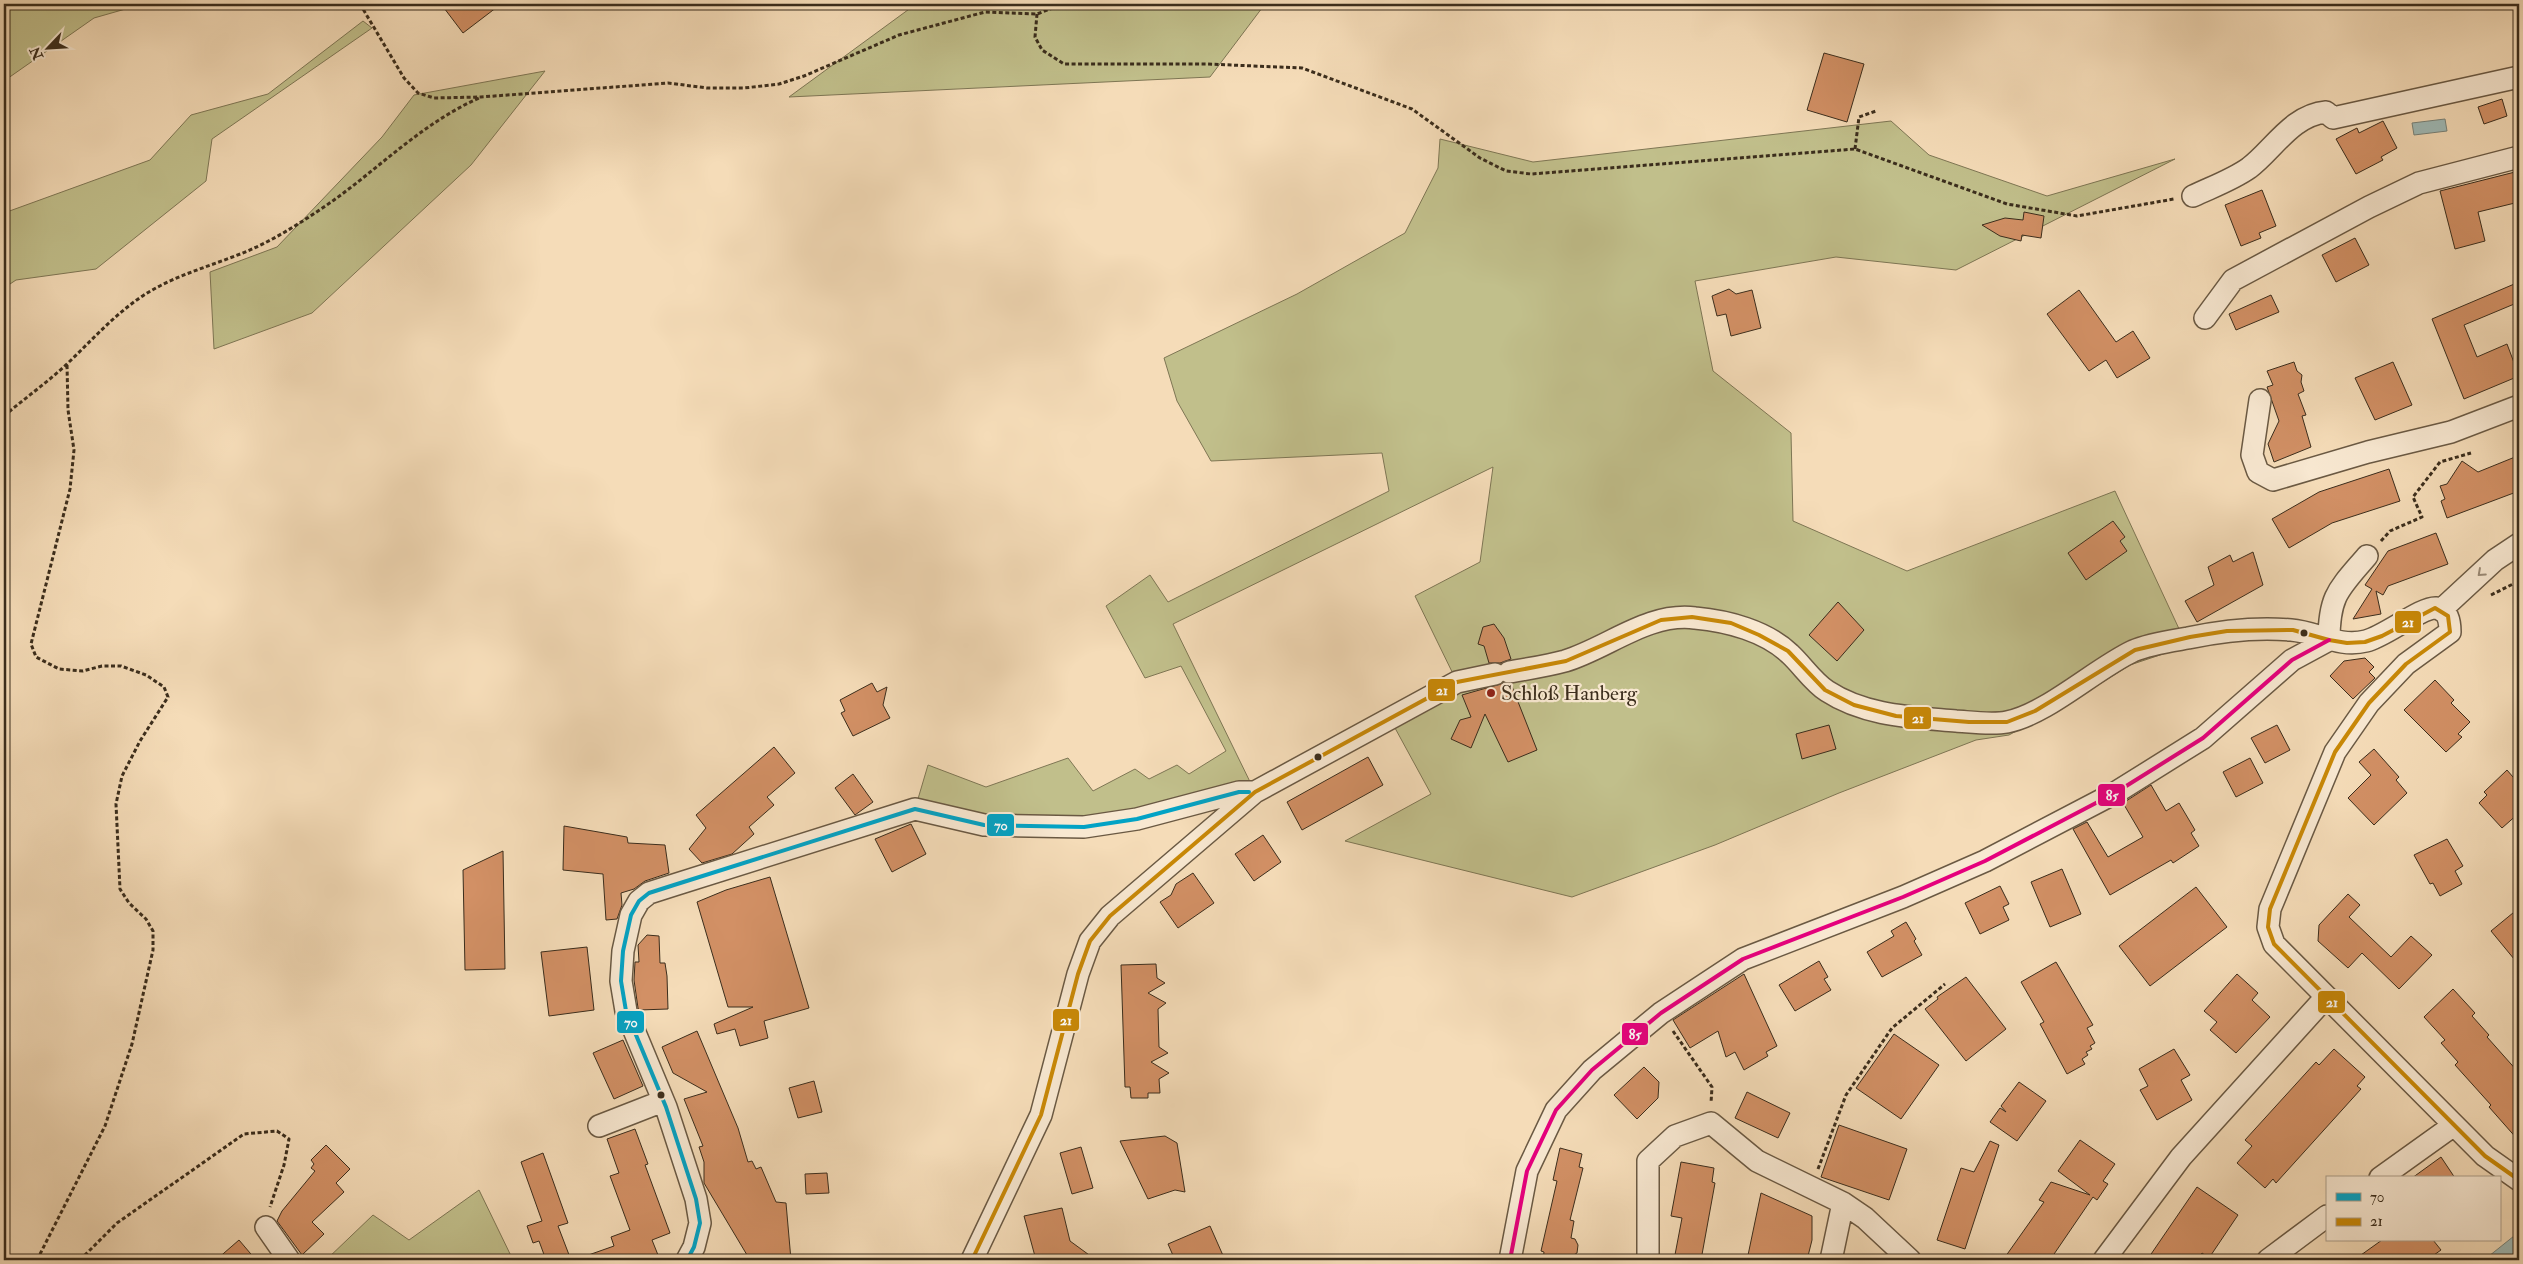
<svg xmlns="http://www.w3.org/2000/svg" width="2523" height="1264" viewBox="0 0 2523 1264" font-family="'IM FELL Double Pica',serif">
<rect width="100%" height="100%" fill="#f5dcb8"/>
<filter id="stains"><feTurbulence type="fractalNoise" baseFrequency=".004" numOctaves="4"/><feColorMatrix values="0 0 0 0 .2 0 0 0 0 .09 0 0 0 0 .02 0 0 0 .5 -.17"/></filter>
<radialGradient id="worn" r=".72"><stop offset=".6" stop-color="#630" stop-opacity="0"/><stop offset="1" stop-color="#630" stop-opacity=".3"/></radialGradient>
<!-- green -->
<path fill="#c1bf8b" stroke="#7e7654" d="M4,4H143L94,18L4,81Z
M916,4H1265L1210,77L789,97Z
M363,21L372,28L212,139L206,181L96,269L16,280L4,288V213L150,160L191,115L268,94Z
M545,71L471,165L312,313L214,349L210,272L277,247L382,137L414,95Z
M1891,121L1929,155L2047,196L2175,159L1956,270L1836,257L1695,281L1713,371L1791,433L1793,521L1907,571L2115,491L2187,646L2130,665L2082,695L2009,735L1976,740L1839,793L1715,845L1572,897L1345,841L1431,794L1389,717L1457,682L1415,596L1480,562L1493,467L1173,624L1255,792L1084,827L915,809L928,765L986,787L1068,758L1093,791L1135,769L1149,779L1177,765L1189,774L1226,751L1181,666L1145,678L1106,606L1150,575L1168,602L1389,491L1382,453L1211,461L1177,401L1164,358L1297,294L1405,233L1438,168L1440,139L1533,162Z
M479,1190L513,1260H326L373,1215L409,1240Z"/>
<!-- water -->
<path fill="#9fbab7" stroke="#778279" d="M2445,119L2447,131L2414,135L2412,123Z
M2519,1232V1260H2484Z"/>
<!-- building -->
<path fill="#d29065" stroke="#3b2d1c" d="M441,4H501L463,33Z
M1824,53L1864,64L1847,122L1807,110Z
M2502,99L2507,116L2484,124L2478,107Z
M2383,121L2397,148L2381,157L2383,160L2356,174L2336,139L2357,128L2359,133Z
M2515,172L2519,190V202L2478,212L2485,241L2455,249L2440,191Z
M2262,190L2276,226L2259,233L2261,238L2241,246L2225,205Z
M2024,212L2044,216L2041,238L2022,235L2021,241L2000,236L1982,225L2005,218L2023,220Z
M2355,238L2369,265L2336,282L2322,255Z
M2519,282V302L2464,325L2477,357L2507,344L2519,376L2464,399L2432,319Z
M1729,289L1736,294L1752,290L1761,328L1731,336L1726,314L1717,316L1712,296Z
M2079,290L2116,342L2133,331L2150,358L2117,378L2106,360L2089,371L2047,314Z
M2271,295L2279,312L2236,330L2229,314Z
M2294,362L2297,371L2302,375L2301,382L2304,391L2298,394L2306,415L2302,416L2311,447L2274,462L2268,444L2279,421L2267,387L2273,385L2267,371Z
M2393,362L2412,405L2375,420L2355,378Z
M2515,457L2519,467V491L2447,518L2441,501L2445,499L2440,486L2447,484L2462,461L2478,472Z
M2389,469L2400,501L2332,523L2289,548L2272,519L2319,492Z
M2113,521L2125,537L2120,541L2127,551L2086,580L2068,553Z
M2436,533L2448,564L2388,586L2383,595L2376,591L2381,614L2353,619L2372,589L2365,585L2388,551Z
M2253,552L2263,585L2197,622L2185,601L2214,585L2208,567L2230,555L2233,562Z
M1838,602L1864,630L1837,661L1809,635Z
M1494,624L1504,638L1511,659L1500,663H1489L1484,646L1478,644L1483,627Z
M2365,658L2374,667L2369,672L2375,678L2353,699L2330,676L2344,661Z
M2435,680L2454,700L2451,703L2470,722L2458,734L2462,737L2446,752L2404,710Z
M872,683L877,692L887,687L883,705L890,718L853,736L841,713L845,711L840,700Z
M1504,683L1511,684L1537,750L1508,762L1485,714L1471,748L1451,739L1460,720L1471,717L1462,695Z
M1829,725L1836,749L1802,759L1796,734Z
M2277,725L2290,750L2265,763L2251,738Z
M774,747L795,773L767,797L774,805L749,827L754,834L732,854L702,863L689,849L706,828L696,815Z
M2374,749L2399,777L2396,780L2407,793L2374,825L2348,798L2371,775L2359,762Z
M1368,757L1383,785L1302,830L1287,802Z
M2250,758L2263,783L2236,797L2223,772Z
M2507,770L2519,784V813L2502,828L2479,803L2487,795L2484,792Z
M853,774L873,802L855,815L835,788Z
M2151,785L2166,811L2179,803L2195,830L2191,833L2199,846L2173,863L2171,860L2110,895L2073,829L2087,822L2108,857L2143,837L2123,803Z
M911,824L926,854L892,872L875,839Z
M564,826L627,837L628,843L665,845L669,873L645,881L634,889L621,893L622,905L617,919L606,920L603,874L563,870Z
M1263,835L1281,862L1254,881L1235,854Z
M2447,839L2463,866L2455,871L2462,884L2440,896L2433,883L2430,884L2414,855Z
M503,851L505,969L465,970L463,870Z
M2062,869L2081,914L2050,927L2031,882Z
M1193,873L1214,903L1178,928L1160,902L1171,895L1176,884Z
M770,877L809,1008L764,1021L768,1038L740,1046L735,1029L717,1034L714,1024L753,1007H728L697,902L726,890Z
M2000,886L2009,904L2003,907L2009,920L1980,934L1965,903Z
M2196,887L2227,927L2150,986L2119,946Z
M2348,894L2360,905L2349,917L2391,957L2411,936L2432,955L2399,989L2362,953L2348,968L2318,941L2319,925Z
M2519,908V965L2491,931Z
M1906,922L1916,939L1914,941L1922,955L1882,977L1867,952L1894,936L1891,931Z
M647,935L659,936L660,963H665L667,976L668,1009L639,1010L638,1008L634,980L635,962H639L638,945Z
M587,947L594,1010L549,1016L541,952Z
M1819,961L1828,977L1824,979L1831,990L1795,1011L1779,985Z
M2056,962L2093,1025L2087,1028L2095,1043L2090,1046L2092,1049L2086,1052L2088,1055L2082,1059L2085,1064L2067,1074L2040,1024L2044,1022L2021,982Z
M1156,964L1157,978L1165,983L1148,993L1166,1003L1158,1009L1159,1047L1168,1053L1151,1062L1169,1073L1159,1079L1160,1093H1148V1098H1131L1130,1087H1125L1121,965Z
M1744,974L1777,1046L1766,1052L1768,1056L1744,1070L1735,1052L1726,1057L1718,1031L1690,1048L1673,1020Z
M2237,974L2258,993L2252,1000L2270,1017L2236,1053L2210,1030L2217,1022L2204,1011Z
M1966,977L2006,1029L1966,1061L1925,1009L1938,999L1937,997Z
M2453,989L2475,1013L2472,1016L2489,1035L2487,1037L2519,1073V1141L2489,1107L2491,1105L2455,1065L2458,1062L2441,1043L2445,1040L2424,1017Z
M697,1031L738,1128L748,1162L752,1161L756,1169L761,1167L776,1202L786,1203L791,1260H750L704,1183V1162L699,1147L703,1146L684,1099L707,1092L673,1073L662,1047Z
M1894,1034L1939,1065L1901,1119L1856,1088Z
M623,1040L643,1086L614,1099L593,1053Z
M2174,1049L2190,1075L2181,1080L2192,1100L2157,1120L2140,1090L2148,1086L2139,1069Z
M2334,1049L2365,1077L2357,1086L2361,1089L2276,1183L2273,1179L2265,1188L2237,1163L2252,1146L2245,1140L2316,1062L2319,1065Z
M1644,1067L1659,1082L1658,1098L1637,1119L1614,1095Z
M814,1081L822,1112L798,1118L789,1088Z
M2019,1082L2046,1101L2017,1141L1990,1122L2000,1108L2006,1112L2001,1106Z
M1747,1092L1790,1113L1778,1138L1735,1118Z
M1839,1125L1907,1149L1889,1200L1821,1177Z
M635,1129L648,1164L645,1165L670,1233L652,1240L660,1260H580V1258L614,1246L611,1237L630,1230L610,1176L619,1173L607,1139Z
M1165,1136L1177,1143L1185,1192L1175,1190L1148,1199L1120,1141Z
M2080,1140L2115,1164L2103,1181L2108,1184L2097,1200L2093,1197L2050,1260H2003L2044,1202L2039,1200L2051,1182L2090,1195L2058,1171Z
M1990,1141L1999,1145L1965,1249L1937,1240L1961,1168L1974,1172Z
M326,1145L350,1169L336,1183L344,1192L312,1222L324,1234L302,1255L277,1221L282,1211L315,1171L311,1168L314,1164L311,1160Z
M1081,1147L1093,1188L1072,1194L1060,1153Z
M1560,1148L1582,1154L1579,1167L1583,1168L1570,1220L1574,1221L1571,1238L1575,1239L1578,1245L1577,1253L1570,1257L1564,1256L1563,1260H1543L1544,1252L1541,1251L1557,1181L1553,1180Z
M543,1153L568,1223L558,1226L571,1260H546L539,1241L533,1243L527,1226L542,1221L521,1162Z
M2441,1157L2455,1178H2412Z
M1681,1162L1714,1168L1712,1182L1715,1183L1701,1260H1674L1682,1218L1671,1216Z
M827,1173L829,1193L806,1194L805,1174Z
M2197,1187L2238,1215L2209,1258L2202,1253L2197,1260H2147Z
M1761,1193L1812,1216V1240L1807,1260H1747Z
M1062,1208L1070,1241L1096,1260H1036L1024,1216Z
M1210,1226L1225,1260H1175L1168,1244Z
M239,1240L256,1260H216Z
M2382,1240H2433L2441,1250L2427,1260H2354Z"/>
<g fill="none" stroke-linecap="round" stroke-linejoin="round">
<defs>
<path id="street" d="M2193,196C2212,187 2232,180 2249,168C2273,150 2292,115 2326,112L2333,118L2519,77
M2205,318L2233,280L2369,207L2419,183L2519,157
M2260,400L2252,455L2258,472L2273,480L2368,452L2451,432L2519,406
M2441,610L2495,560L2519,544
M2329,640C2329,595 2339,589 2367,556
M1509,672C1527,669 1547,666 1565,661C1608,648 1648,612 1695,618C1728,621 1766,631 1790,654C1802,665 1813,682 1827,691C1865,716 1912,717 1956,721C1971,722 1992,725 2007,722C2047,714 2095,669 2133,651C2149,644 2171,641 2188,638C2221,631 2257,627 2291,630C2317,632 2339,648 2366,641C2386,636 2421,607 2436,608C2448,609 2450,622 2450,632L2406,664L2369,703L2335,752L2270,909L2268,927L2274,944L2485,1156L2519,1180
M599,1126L663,1101
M2380,1178L2454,1125
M266,1227L289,1260
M687,1260L694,1247L700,1223L696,1199L666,1107L626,1011L621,981L623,951L631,915L639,901L649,893L674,885L915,809L984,825L1084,827L1137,819L1239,792H1255
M972,1260L1041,1115L1078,974L1090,941L1110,916L1255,792L1457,682L1495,674
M1510,1260L1527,1171L1556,1110L1592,1070L1661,1013L1743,959L1903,897L1985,861L2115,793L2203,738L2292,660L2329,640
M1648,1260V1161L1675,1136L1711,1123L1757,1161L1843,1203L1865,1218L1910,1260
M1831,1260L1843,1203
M2104,1260L2181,1157L2325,998
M2268,1260L2327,1216"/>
</defs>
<!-- street casing -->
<use href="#street" stroke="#6a5943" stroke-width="24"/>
<!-- path -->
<path stroke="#3b2d1c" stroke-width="3" stroke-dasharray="4 2.5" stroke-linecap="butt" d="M360,4L404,78L418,93L434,98L481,97L668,83L707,88H744L779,84L804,76L899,35L985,12L1037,14L1063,4
M1037,14L1035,37L1042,50L1064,64H1207L1302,68L1412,109L1480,158L1506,171L1531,174L1855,149L2007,204L2077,216L2174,199
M1855,149L1859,117L1876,111
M4,416C25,398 48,382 68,363C93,339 115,314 144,295C172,277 204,268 235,256C265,245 291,229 318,211C373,175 418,125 479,98
M2381,541L2390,531L2422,517L2413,497L2440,462L2471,453
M2491,595L2519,581
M1673,1031L1712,1087L1711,1103
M1818,1169L1846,1095L1892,1028L1945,984
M37,1260L105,1126L132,1044L153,950V931L146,919L129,903L120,889L116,804L122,776L140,741L168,697L164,687L146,675L121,666H102L83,671L59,669L36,657L31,644L70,489L74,450L68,410L67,364
M80,1260L117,1223L244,1134L277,1131L289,1139L284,1165L270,1207"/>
<!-- street -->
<use href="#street" stroke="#f8e8d1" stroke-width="21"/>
<defs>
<path id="bus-1" d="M687,1260L694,1247L700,1223L696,1199L666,1107L626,1011L621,981L623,951L631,915L639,901L649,893L674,885L915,809L984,825L1084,827L1137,819L1239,792H1249"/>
<path id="bus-2" d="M972,1260L1041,1115L1078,974L1090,941L1110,916L1255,792L1457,682L1566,661L1661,620L1692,617L1731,623L1759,635L1788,651L1825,690L1854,705L1896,716L1969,722H2007L2035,711L2135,650L2190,637L2227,631L2293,630L2329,640L2347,643L2365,642L2382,636L2435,608L2448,616L2450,632L2406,664L2369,703L2335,752L2270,909L2268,927L2274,944L2485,1156L2519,1180"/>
<path id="bus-3" d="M1510,1260L1527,1171L1556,1110L1592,1070L1661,1013L1743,959L1903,897L1985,861L2115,793L2203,738L2292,660L2329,640"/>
</defs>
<!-- bus-1 casing -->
<use href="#bus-1" stroke="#f8e8d1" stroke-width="8"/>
<!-- bus-2 casing -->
<use href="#bus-2" stroke="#f8e8d1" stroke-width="8"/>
<!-- bus-3 casing -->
<use href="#bus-3" stroke="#f8e8d1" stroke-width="8"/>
<!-- bus-1 -->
<use href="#bus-1" stroke="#03a3c5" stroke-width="4"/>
<!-- bus-2 -->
<use href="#bus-2" stroke="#c88807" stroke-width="4"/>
<!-- bus-3 -->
<use href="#bus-3" stroke="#e5007d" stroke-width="4"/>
</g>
<!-- one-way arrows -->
<defs><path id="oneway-chevron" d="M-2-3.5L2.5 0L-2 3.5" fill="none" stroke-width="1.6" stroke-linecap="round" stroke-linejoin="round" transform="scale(1.25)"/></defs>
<use stroke="#9a8a76" href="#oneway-chevron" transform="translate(2481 573) rotate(138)"/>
<!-- markers -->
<g fill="#3b2d1c" stroke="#f8e8d1" stroke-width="2">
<circle cx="2304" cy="633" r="4.5"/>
<circle cx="1318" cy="757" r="4.5"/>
<circle cx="661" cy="1095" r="4.5"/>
</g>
<circle fill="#8f2418" stroke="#f8e8d1" stroke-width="2" cx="1491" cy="693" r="5"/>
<g text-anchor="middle" stroke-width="4.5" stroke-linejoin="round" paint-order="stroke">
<!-- poi labels -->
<g font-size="21" fill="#3b2d1c" stroke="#f8e8d1" text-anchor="start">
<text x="1501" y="700">Schloß Hanberg</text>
</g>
</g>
<g stroke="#f8e8d1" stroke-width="2">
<rect x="2394" y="610" width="28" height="24" rx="5" fill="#c88807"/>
<rect x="1427" y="678" width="29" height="24" rx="5" fill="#c88807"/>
<rect x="1903" y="706" width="29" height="24" rx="5" fill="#c88807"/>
<rect x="2097" y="783" width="29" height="24" rx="5" fill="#e5007d"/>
<rect x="986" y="813" width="29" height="24" rx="5" fill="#03a3c5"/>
<rect x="2317" y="990" width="29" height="24" rx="5" fill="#c88807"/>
<rect x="1052" y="1008" width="28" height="24" rx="5" fill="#c88807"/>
<rect x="616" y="1010" width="29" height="24" rx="5" fill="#03a3c5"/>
<rect x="1621" y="1022" width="28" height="24" rx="5" fill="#e5007d"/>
</g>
<g font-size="14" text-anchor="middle" font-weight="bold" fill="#fff">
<text x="2408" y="627">21</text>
<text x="1442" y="695">21</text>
<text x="1918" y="723">21</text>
<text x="2112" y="800">85</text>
<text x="1001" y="830">70</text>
<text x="2332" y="1007">21</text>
<text x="1066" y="1025">21</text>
<text x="631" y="1027">70</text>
<text x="1635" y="1039">85</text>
</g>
<!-- margin -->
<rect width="2523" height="1264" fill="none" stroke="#f5dcb8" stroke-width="20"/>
<rect x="5" y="5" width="2513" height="1254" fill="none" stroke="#3b2d1c" stroke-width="2.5"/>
<rect x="10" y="10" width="2503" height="1244" fill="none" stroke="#3b2d1c"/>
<!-- legend -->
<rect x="2326" y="1176" width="175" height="65" fill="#f8e8d1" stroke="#ac9d89"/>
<rect x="2336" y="1193" width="25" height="8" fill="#03a3c5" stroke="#ac9d89"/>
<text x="2370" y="1202" font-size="15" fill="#3b2d1c">70</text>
<rect x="2336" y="1218" width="25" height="8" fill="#c88807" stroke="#ac9d89"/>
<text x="2370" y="1226" font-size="15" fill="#3b2d1c">21</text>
<!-- north arrow -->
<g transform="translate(48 48) rotate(245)" stroke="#f8e8d1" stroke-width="4" paint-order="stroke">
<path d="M0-4L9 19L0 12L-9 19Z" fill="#3b2d1c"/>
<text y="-8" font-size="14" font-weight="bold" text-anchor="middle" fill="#3b2d1c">N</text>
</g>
<rect width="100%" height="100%" filter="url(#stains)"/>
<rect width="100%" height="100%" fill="url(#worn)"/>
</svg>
